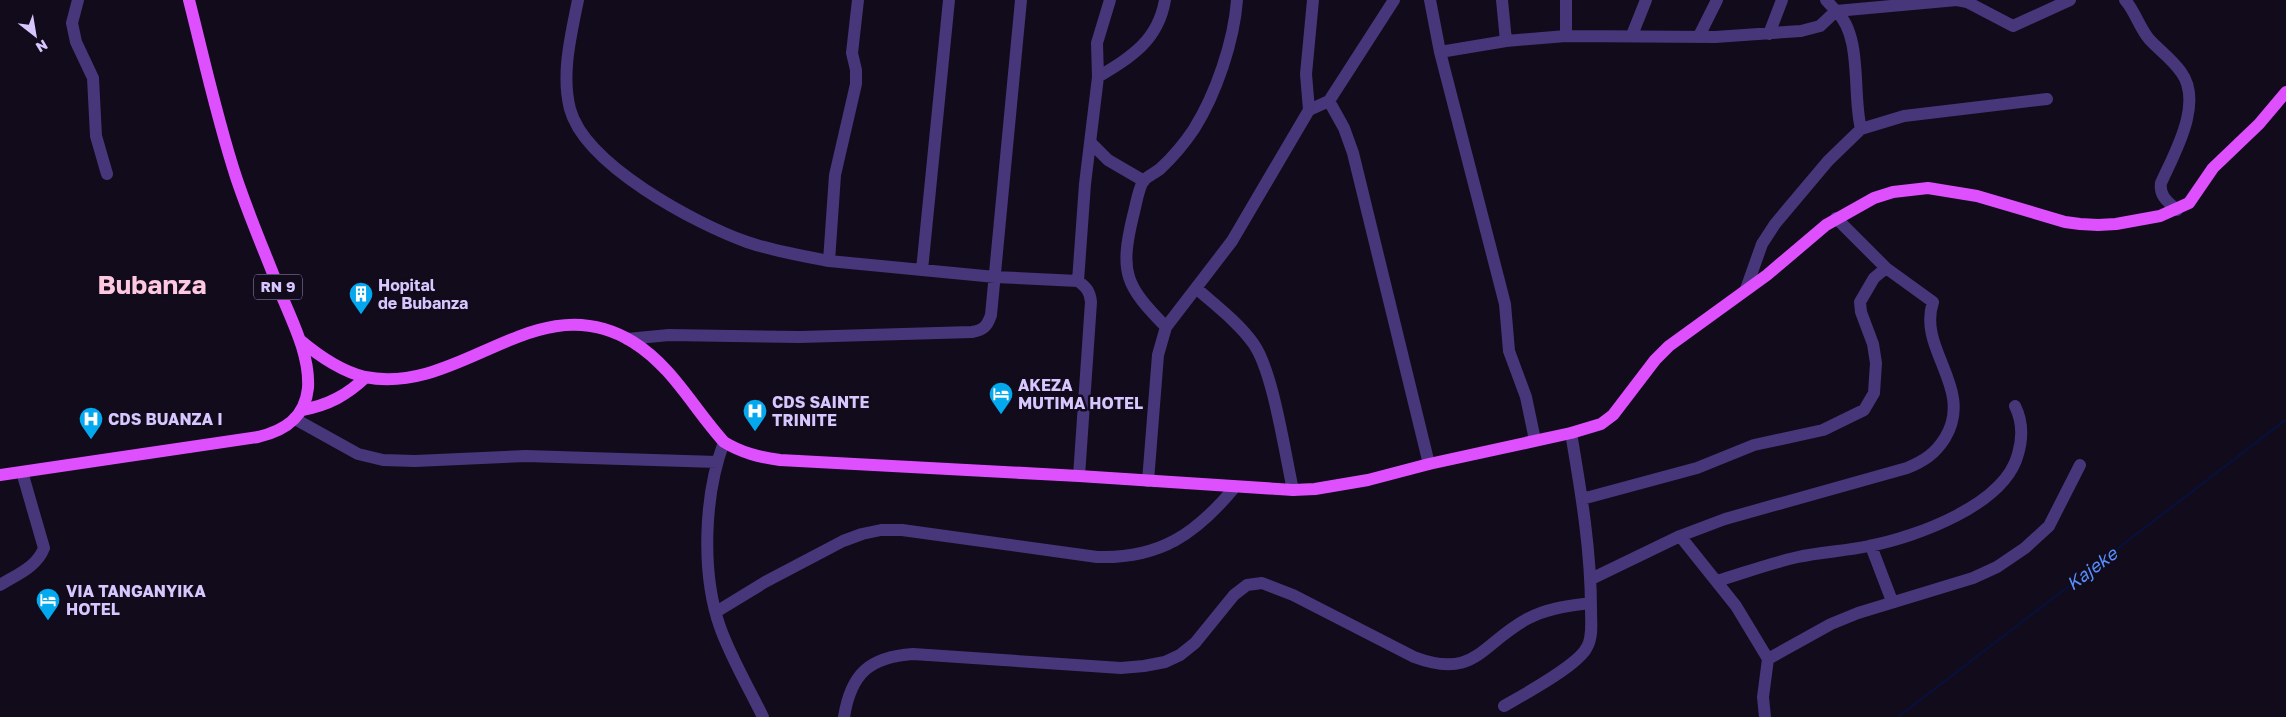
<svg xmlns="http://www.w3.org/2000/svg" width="2286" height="717" viewBox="0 0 2286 717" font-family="'Golos Text',sans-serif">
<rect width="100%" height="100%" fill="#110b1c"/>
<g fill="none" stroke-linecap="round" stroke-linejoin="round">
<!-- stream -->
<path stroke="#091037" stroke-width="2.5" d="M1898,717L2284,421H2286"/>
<!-- minor -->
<path stroke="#47367a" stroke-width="12" d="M78,0L72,23L76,42L93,78L96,136L107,174
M578,0C571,35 561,74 570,109C585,165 696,224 747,242C773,251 802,256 829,261
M858,0L852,53L856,70V84L835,175L829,261L995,277L1078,281C1086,287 1090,291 1091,302L1079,476
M1110,0L1097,43L1098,77C1131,57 1158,41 1165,0
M1430,0L1440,52L1505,304L1509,351L1526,397L1535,440
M1502,0L1506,41
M1826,0L1836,11L1957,0L1967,2L2013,26L2070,0
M2125,0C2135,11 2139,27 2149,39C2159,50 2172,59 2181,72C2204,103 2174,154 2161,183C2159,196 2168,202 2177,210
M1769,34L1782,0
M1632,35L1646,0
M1566,36V0
M1699,36L1717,0
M1440,52L1506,41L1566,36L1715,37L1801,31L1820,26L1836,11C1863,36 1852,94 1861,129
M1329,101L1344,128L1353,153L1429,464
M1309,110L1306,74L1313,0
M1090,142L1108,160L1144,181
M922,270L949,0
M1078,281L1085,184L1098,77
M1196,288C1215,305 1238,322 1253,343C1273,370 1285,454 1293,490
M1746,289L1762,244L1775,224L1828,161L1861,129L1904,116L2047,99
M1166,327C1126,286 1119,274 1133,216C1136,206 1138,188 1144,180C1148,176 1155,173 1160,169C1173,157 1184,144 1194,129C1216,94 1234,41 1237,0
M627,339L669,335L800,337L972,332C983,330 987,327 991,315L1021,0
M295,419L358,454L383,460L415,461L526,456L717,462
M724,442C704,495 701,573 720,627C731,658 749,688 763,717
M1148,481L1158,355L1166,327L1232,241L1309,110L1329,101L1394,0
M1582,499L1697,468L1754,445L1823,430L1864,410L1874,393L1876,363L1873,344L1861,312L1860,302L1874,278L1886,268
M1680,536L1736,606L1768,659L1763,697L1765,717
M1871,546L1892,601
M1591,579L1680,536L1725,519L1907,468C1924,461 1935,454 1945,438C1975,388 1917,350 1933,302L1886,268L1836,218
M1717,581C1744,573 1771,563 1798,557C1821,552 1846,551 1869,546C1916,537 2005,505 2018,454C2023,437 2023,422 2015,406
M0,585C16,575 37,567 44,548L22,472
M716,612L765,582L843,541L862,534L881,530H902L1097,557C1160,559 1196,534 1235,487
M1768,659L1831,624L1858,613L1973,578L1997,567L2025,548L2049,526L2080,465
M1504,706C1523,695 1579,665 1587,647C1593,637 1591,622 1591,610C1591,550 1581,492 1571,433
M844,717C851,673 870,657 913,654L1121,668L1144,666L1165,662L1180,655L1195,643L1234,595L1247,585L1262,583L1293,595L1414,657C1475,680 1481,644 1527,619C1547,608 1568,606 1591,603"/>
<!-- major -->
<path stroke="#de4ffd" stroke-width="12" d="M300,340C319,356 340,371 365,377C462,396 536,283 633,342C673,367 693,408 724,442C742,453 759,457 780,460L1079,476L1293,490L1315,489L1368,480L1429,464L1571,433L1601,424L1613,415L1655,360L1669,346L1767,275L1826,225L1874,198L1893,192L1928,188L1977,196L2065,222L2080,224L2098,225L2116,224L2160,216L2189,203L2213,168L2259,124L2286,92
M302,410C329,405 347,395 366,377
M0,475L258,437C284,431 305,418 308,388C310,356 293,323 281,294C266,255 249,216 236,177C217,119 204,59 189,0"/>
</g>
<!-- icons -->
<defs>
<symbol id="building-pin" viewBox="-11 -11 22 30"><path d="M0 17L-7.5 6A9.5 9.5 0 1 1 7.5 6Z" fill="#03a8ee" stroke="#110b1c"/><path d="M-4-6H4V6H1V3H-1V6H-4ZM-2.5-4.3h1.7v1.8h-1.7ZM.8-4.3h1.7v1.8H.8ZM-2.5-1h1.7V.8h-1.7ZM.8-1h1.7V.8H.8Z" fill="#fff"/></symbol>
<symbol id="hotel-pin" viewBox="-11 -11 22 30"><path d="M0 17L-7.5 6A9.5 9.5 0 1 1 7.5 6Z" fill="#03a8ee" stroke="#110b1c"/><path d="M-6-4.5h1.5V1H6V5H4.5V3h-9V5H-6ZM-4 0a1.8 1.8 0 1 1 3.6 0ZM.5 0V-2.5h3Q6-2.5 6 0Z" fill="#fff"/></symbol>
<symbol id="hospital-pin" viewBox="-11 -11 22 30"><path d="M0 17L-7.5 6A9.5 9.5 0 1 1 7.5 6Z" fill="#03a8ee" stroke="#110b1c"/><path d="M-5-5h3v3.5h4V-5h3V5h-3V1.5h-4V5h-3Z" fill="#fff"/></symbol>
</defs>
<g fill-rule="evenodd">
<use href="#building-pin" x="347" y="280" width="28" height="38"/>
<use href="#hotel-pin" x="987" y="380" width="28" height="38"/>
<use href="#hospital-pin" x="741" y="397" width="28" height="38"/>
<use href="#hospital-pin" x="77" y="405" width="28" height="38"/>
<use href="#hotel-pin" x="34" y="586" width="28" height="38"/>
</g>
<g text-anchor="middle" stroke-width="5" stroke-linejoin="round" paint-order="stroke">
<!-- shield labels -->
<rect fill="#110b1c" stroke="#9c8eba" stroke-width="1" x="254" y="274.5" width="48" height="25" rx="4"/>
<g font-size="15" font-weight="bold" fill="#d8c6fe">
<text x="278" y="292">RN 9</text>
</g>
<!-- poi labels -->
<g font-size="16" font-weight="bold" fill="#d8c6fe" stroke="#110b1c" text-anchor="start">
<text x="378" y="291">Hopital<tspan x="378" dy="18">de Bubanza</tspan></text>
<text x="1018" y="391">AKEZA<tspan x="1018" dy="18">MUTIMA HOTEL</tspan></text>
<text x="772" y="408">CDS SAINTE<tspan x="772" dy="18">TRINITE</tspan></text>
<text x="108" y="425">CDS BUANZA I</text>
<text x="66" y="597">VIA TANGANYIKA<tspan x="66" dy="18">HOTEL</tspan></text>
</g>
<!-- water labels -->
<g font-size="18" font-style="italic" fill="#568efd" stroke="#110b1c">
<text transform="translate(2092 569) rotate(-37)" y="6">Kajeke</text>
</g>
<!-- town labels -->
<g font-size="26" font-weight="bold" fill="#fec8e0" stroke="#110b1c">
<text x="152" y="294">Bubanza</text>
</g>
</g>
<!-- north arrow -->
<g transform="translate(35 35) rotate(149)" stroke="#110b1c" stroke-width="4" paint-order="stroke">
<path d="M0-4L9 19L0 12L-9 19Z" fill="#d8c6fe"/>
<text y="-8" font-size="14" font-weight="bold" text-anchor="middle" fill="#d8c6fe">N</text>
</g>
</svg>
